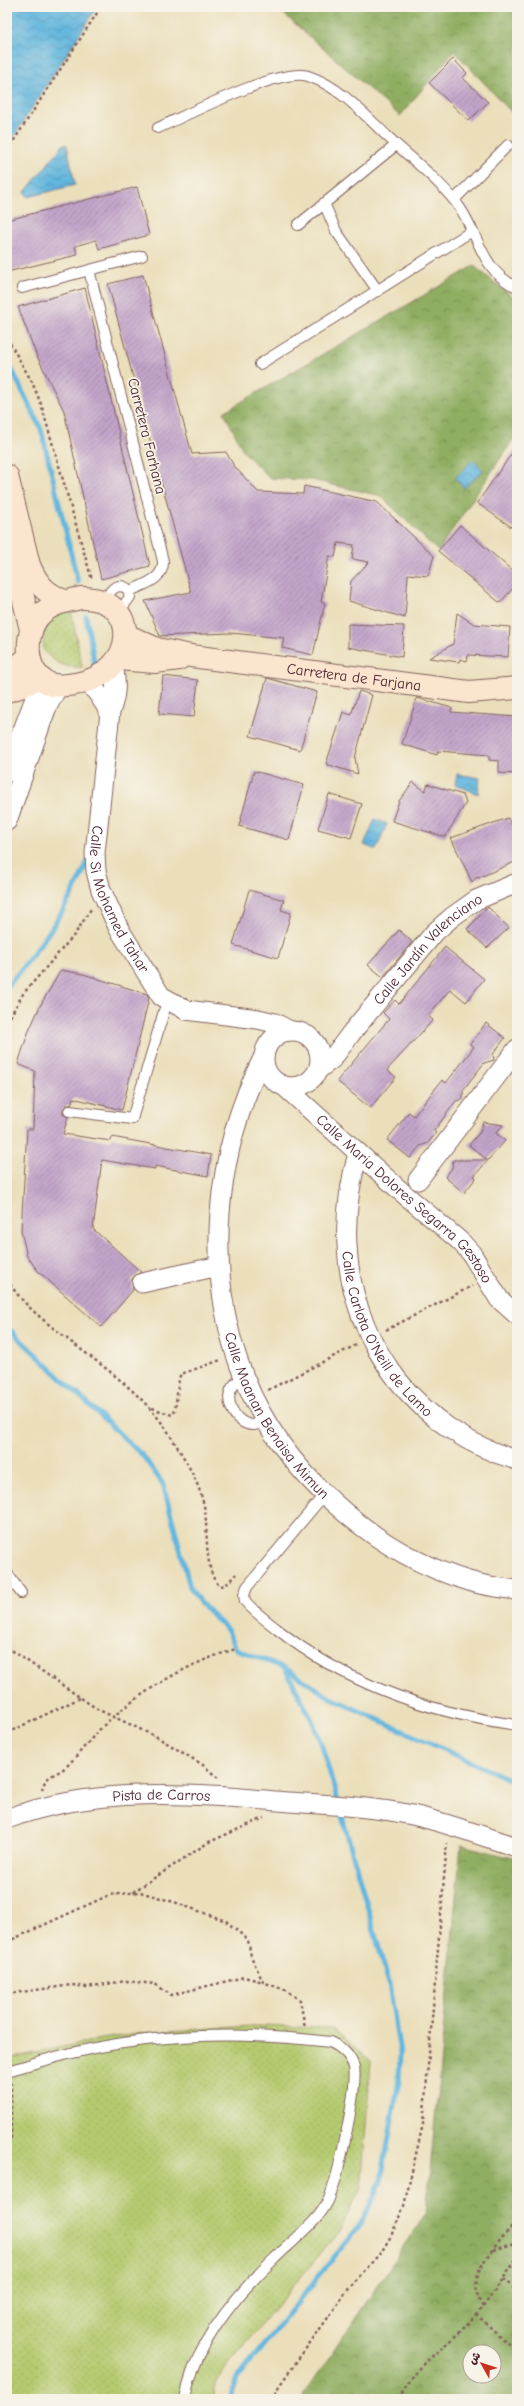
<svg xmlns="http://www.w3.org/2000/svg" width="524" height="2406" viewBox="0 0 524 2406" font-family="'Comic Neue','Playpen Sans Arabic',sans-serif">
<defs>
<pattern id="grass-dots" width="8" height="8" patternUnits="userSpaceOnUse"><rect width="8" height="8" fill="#b5ca6f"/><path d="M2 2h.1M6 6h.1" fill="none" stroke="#9dad60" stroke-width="1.8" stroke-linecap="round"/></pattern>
<pattern id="forest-crowns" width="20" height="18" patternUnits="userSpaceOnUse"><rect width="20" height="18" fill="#90ae62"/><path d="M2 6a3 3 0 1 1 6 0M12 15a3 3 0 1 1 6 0" fill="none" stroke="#788d51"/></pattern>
<pattern id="water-waves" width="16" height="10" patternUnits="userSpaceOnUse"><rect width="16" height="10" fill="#62b6de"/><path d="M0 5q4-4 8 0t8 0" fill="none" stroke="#5393b4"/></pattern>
<pattern id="building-hatch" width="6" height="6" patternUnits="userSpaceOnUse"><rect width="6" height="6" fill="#c2a5ca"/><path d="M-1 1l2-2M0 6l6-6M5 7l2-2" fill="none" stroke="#a086a4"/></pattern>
</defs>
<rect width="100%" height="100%" fill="#f7f3e8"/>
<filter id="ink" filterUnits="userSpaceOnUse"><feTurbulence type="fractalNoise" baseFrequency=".025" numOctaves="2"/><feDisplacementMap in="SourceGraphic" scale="8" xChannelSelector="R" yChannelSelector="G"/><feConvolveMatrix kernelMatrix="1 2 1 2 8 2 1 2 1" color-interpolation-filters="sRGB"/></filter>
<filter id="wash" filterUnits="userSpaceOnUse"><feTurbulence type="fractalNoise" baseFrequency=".012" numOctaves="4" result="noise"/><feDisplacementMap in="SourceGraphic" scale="16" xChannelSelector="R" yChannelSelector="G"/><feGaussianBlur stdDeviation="0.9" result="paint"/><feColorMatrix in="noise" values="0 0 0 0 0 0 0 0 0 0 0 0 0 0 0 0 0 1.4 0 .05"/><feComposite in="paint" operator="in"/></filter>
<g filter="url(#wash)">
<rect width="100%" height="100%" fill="#ebdfbb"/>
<!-- grass -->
<path fill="url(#grass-dots)" stroke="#80744d" d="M70,605L82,667C64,668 54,663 43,649C44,625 48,617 70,605Z
M253,2026L332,2028L371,2061L361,2188L340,2230L225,2368L215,2387L214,2399H7V2059L101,2039L152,2032Z"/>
<!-- forest -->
<path fill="url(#forest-crowns)" stroke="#6d6646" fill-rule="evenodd" d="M276,7H517V118L454,51L400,116Z
M474,266L517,300V434L438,551L381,496L312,480L269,478L244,452L224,412Z
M461,1845L517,1859V2399H301L426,2214ZM470,2352H494V2376H470Z"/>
<!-- water -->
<path fill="url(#water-waves)" stroke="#566a84" d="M7,7H97L7,147Z
M64,144L67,145L75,185L28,197L25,192Z
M473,460L483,470L464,488L455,478Z
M457,774L480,778L478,794L455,784Z
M375,819L387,824L376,850L364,845Z"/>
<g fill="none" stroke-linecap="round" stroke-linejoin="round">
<!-- stream -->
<path stroke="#62b6de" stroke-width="5" d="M7,360L41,429L78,582
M86,616L95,667
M7,987C41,946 67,910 88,861
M7,1327L143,1456L163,1484L190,1587L199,1601L228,1631L236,1649L285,1668L329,1697L517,1783
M285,1668L312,1720L321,1743L338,1801
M230,2399L237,2379L246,2367L363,2221L381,2181L399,2080L400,2053L389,1984L340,1809"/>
</g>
<g id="blocks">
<!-- building -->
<path fill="url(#building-hatch)" d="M453,59L467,73L463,78L488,102L469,121L429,83Z
M137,187L149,235L99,249L96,240L75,246L77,255L7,272V220Z
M143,275L192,454L226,452L234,466L258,492L303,494L304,486L377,502L434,556L428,576L408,574L405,618L349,601L351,581L369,562L352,559L354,545L338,543L335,557L329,556L321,602L325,603L313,655L282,648L284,638L230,633L160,636L145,601L191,592L108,284Z
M85,288L150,566L101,579L64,411L36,354L18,307Z
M517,446V531L477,503Z
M460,525L517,575V584L500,603L438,551Z
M457,613L474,624L510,627L508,657L468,655L467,661L460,659L459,662L429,658L453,644Z
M348,624L404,626L402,657L348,647Z
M163,676L198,680L194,717L159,714Z
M267,678L317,692L300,750L250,736Z
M359,691L372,695L355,758L358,774L326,764L343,712L351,715Z
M417,698L452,708L451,712L516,717L517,774L499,773V761L489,760V755L438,751L437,755L402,744Z
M254,771L304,785L289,840L239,826Z
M413,782L425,791L428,784L463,795L466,803L445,837L392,821L399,801Z
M329,794L362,804L351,838L318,829Z
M508,818L517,836V861L478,878L477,877L472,882L451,838Z
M249,890L284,900L281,910L291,913L278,958L233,945Z
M488,907L509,928L487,948L467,929Z
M399,930L412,942L383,977L368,965Z
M445,947L484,979L466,1002L450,989L428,1016L433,1020L387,1070L396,1077L370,1108L337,1081L389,1019L383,1013L395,1000L399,1004Z
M61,970L83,974L147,994L149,998L122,1110L73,1098L71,1105H66L63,1110V1114L68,1117L63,1134L111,1141L112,1137L211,1155L208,1176L155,1166V1169L102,1160L93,1229L141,1272L132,1279L133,1290L101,1327L38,1271L27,1256L21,1231L27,1129H33L35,1071L18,1064L28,1033L40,1006Z
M486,1023L505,1038L493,1054L494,1060L484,1063L463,1090V1099L456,1101L434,1131L436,1133L428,1143L420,1146L410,1158L387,1140L409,1112L414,1116L442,1080L446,1083L474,1047L470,1044Z
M483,1122L503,1125L496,1133L505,1141L474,1176L476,1178L464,1193L445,1177L452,1168L453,1160H487L469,1145L480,1132Z"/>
</g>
</g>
<g filter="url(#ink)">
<use href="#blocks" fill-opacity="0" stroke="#82625d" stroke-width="1"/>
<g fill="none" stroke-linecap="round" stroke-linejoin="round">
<defs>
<path id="lane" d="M158,128C187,115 280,67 308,76C339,86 364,114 387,136C410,158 442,182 460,208C479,236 483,273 517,287
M454,200L508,145
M324,203L336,231L378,291
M298,225L396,145
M89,270L163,561C164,580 144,584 130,591
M22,288L142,256
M260,364L472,231
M106,602C108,591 117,581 128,589L130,597L118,613
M69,1111L132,1119L167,1001
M244,1377C241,1379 236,1382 234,1385C223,1398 233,1419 247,1424C254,1427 260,1423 265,1420
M324,1495L247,1587L244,1595L245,1601C254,1612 266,1620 277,1629C346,1684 431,1713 517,1725
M7,1573L21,1593
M7,2071C32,2064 56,2056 81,2051C162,2033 247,2032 330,2042C341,2047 350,2054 354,2067C358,2087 337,2184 327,2203C315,2225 292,2241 275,2258C236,2295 194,2345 185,2399"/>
<g id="street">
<path id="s1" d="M113,666C117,683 116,695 110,712L95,853L96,871L101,890L119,929L161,996L186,1010L258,1019L275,1023L290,1031"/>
<path d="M87,682L96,691L110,712"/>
<path d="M7,772L42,680"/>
<path d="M7,821L46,709L58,686"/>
<circle cx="292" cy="1059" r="28"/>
<path id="s2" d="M264,1056C214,1153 203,1274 244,1377C281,1470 373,1553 469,1581C484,1586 501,1588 517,1590"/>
<path id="s3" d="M319,1069L332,1059L352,1032L435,932L452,917L476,900L517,883"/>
<path id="s4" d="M285,1087L404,1194L461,1242L471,1253L499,1299L517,1315"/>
<path id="s5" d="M358,1153C350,1183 345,1214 347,1245C351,1345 421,1433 517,1460"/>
<path d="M418,1180L517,1049"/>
<path d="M142,1283L219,1266"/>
<path id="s6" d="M7,1819C97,1785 195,1794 289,1802C328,1805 368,1806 407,1814C444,1821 480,1836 517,1847"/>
</g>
<g id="secondary">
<path d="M7,476L29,565C37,584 45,593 64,601"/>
<path d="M12,552L31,630"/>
<path d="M81,598C143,597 139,674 75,684C66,685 55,688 46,682C24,670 24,632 40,615C51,604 66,601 81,598Z"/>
<path id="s7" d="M126,635L157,649L191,656L469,692L517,688"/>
<path d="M118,659L155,662L179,659"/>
<path d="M7,674L28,658"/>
<path d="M7,691L23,686L39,677"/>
</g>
</defs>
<!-- lane casing -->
<use href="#lane" stroke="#82625d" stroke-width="12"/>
<!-- street casing -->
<use href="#street" stroke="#82625d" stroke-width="21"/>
<!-- secondary casing -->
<use href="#secondary" stroke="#82625d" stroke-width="24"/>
<!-- path -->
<path stroke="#82625d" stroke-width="2.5" stroke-dasharray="3 3" stroke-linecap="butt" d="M7,151L101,7
M7,338L32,382L41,404L92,580
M7,1022L23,994L75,934L91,909
M7,1279C20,1302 42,1319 62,1335C102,1366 147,1395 173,1440C187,1462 201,1486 205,1511C208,1532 204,1574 220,1586L226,1585L236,1574
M386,1330L472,1286
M268,1390L356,1345
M152,1408L172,1415L175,1411L179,1378L181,1374L221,1360
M7,1647L97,1709L157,1737L203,1765L218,1778
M7,1733L80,1698
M42,1790C45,1774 56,1776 67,1766C83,1750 96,1731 113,1717C148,1687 193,1661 236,1649
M133,1892L209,1842L264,1818
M7,1942L109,1895L140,1892L177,1903L226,1921L248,1940L251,1956L263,1982L285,1990L300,2000L305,2027
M7,1994L72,1985L86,1987L126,1981L155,1984L171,1995L244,1977L263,1982
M7,2150L11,2138V2083
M493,2250L517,2242
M503,2279L517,2291
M483,2307C461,2272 499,2246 517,2219
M476,2314L517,2352
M272,2399L279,2386L350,2287L382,2251L391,2236L404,2206L423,2124L447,1843
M398,2399L420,2367L460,2332L483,2307L517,2259
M515,2399L517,2397"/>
<!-- lane -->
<use href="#lane" stroke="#fff" stroke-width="10"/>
<!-- street -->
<use href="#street" stroke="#fff" stroke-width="19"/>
<!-- secondary -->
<use href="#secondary" stroke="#fbe5cf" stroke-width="22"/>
</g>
</g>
<g text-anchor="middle" stroke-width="3.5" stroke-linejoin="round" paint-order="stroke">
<!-- street labels -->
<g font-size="15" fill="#4a1f2b" stroke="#f7f3e8">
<text transform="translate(147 436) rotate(76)" y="5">Carretera Farhana</text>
<text dy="5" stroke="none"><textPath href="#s7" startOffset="233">Carretera de Farjana</textPath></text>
<text dy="5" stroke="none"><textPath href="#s1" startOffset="240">Calle Si Mohamed Tahar</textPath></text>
<text dy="5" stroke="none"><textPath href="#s3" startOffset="163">Calle Jardín Valenciano</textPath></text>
<text dy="5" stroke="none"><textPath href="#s4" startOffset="164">Calle Maria Dolores Segarra Gestoso</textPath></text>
<text dy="5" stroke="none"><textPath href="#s5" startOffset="193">Calle Carlota O'Neill de Lamo</textPath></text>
<text dy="5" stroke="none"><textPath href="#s2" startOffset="381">Calle Maanan Benaisa Mimun</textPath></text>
<text dy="5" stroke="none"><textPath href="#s6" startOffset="157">Pista de Carros</textPath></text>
</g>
</g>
<!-- margin -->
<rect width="524" height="2406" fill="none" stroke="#f7f3e8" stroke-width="24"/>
<!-- north arrow -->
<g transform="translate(482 2364) rotate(309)"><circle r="19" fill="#f7f3e8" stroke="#b29e9c"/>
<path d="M0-3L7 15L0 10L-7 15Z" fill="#c8321e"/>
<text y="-6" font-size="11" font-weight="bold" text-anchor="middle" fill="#4a1f2b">ش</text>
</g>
</svg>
